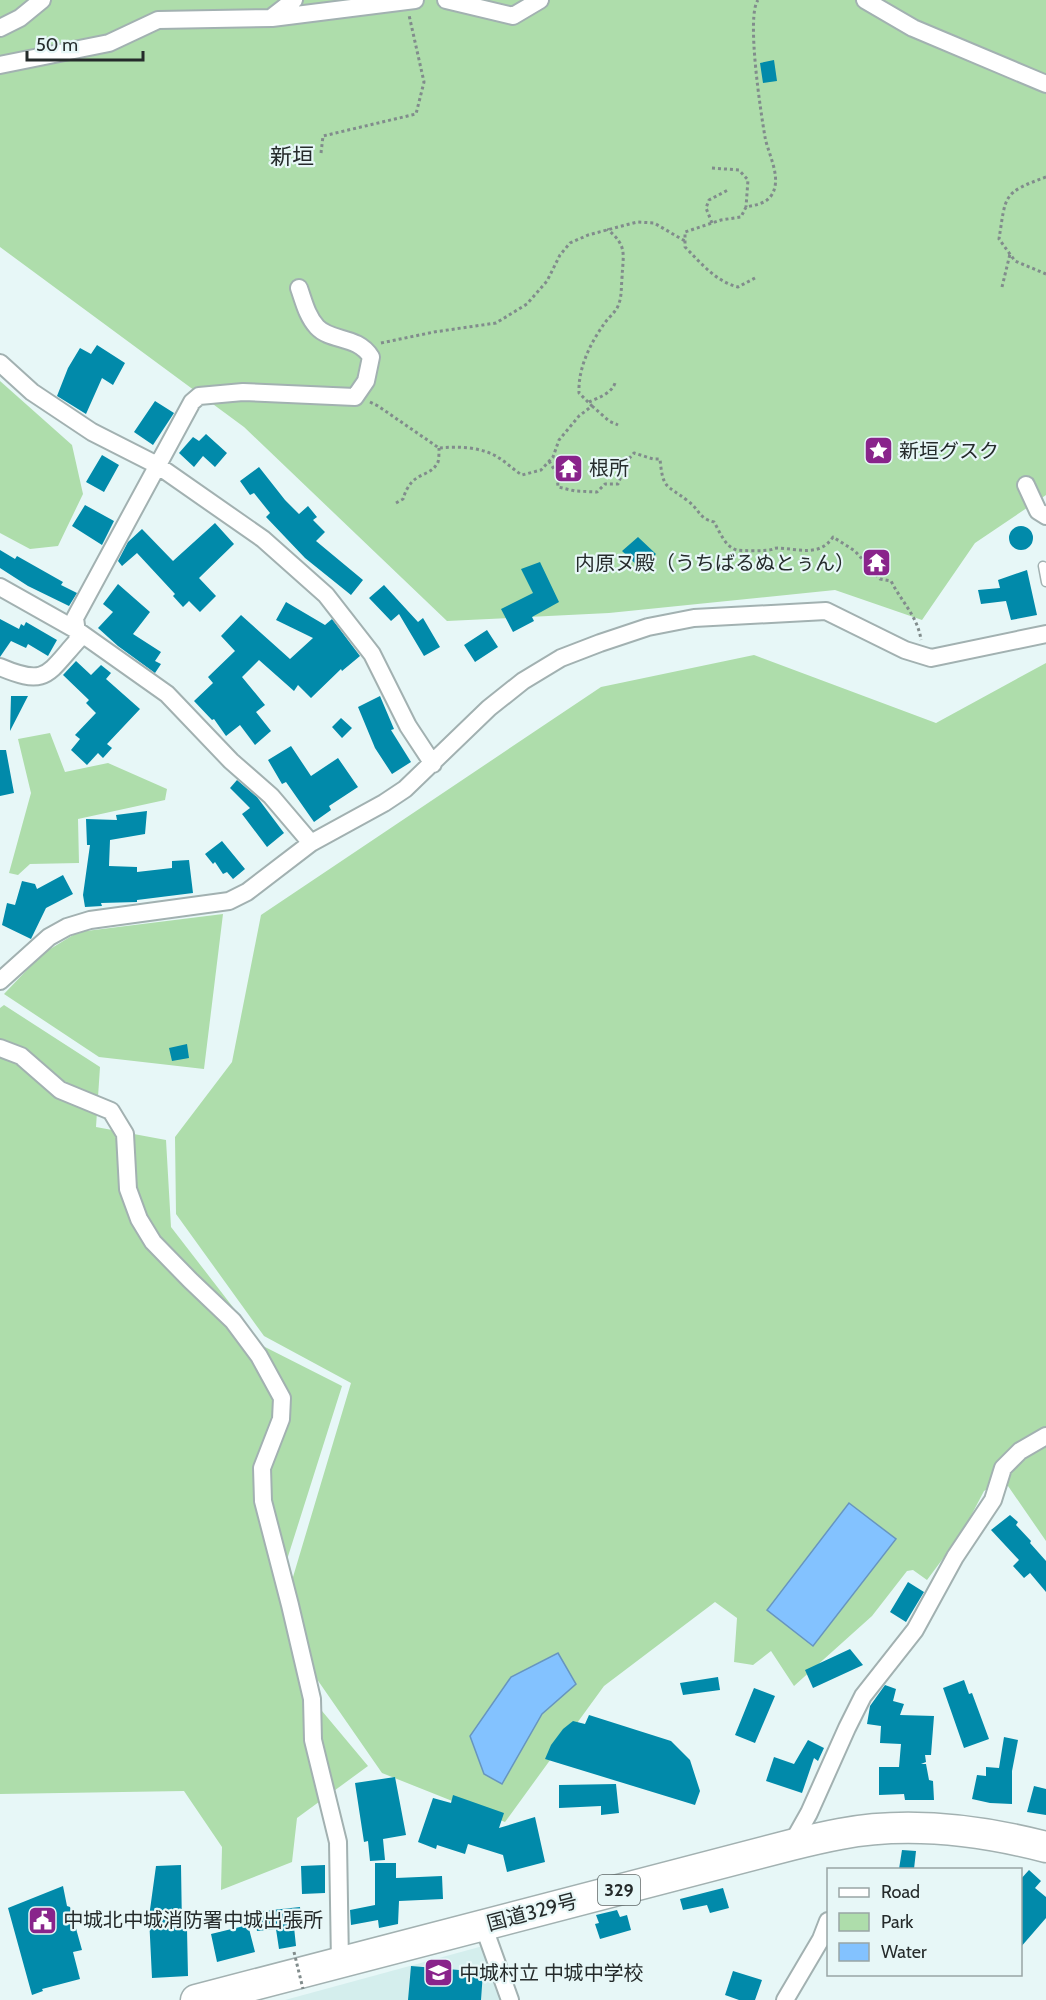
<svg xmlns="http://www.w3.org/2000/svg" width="1046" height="2000" viewBox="0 0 1046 2000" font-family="Cabin,'Noto Sans JP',sans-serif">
<rect width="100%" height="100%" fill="#e7f7f7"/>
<!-- built -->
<path fill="#d4eeed" d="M483,1946L502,2000H285Z"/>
<!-- green -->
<path fill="#aeddab" d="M0,0H1046V495L975,543L922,620L835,590L609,613L447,621L244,427L0,247Z
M0,381L72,445L83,494L58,546L30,549L0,533Z
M754,655L936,723L1046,663V1541L1008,1486L994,1485L984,1491L962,1533L927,1580L913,1570L907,1571L872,1616L794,1686L771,1651L753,1665L734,1662L737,1618L715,1602L604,1686L505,1822L382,1773L312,1672L290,1587L351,1383L264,1336L176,1214L175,1137L232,1062L261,915L601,687Z
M50,733L65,772L108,763L167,789L165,800L78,819L79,863L30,864L18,875L9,873L31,793L18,739Z
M223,914L204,1069L99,1057L4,994L42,954L78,932Z
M4,1005L100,1067L96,1127L166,1140L171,1227L263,1346L342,1386L278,1588L322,1711L368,1766L297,1818L292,1862L221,1890L222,1847L184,1791L0,1794V1008Z"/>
<!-- water -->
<path fill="#83c2ff" stroke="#6795bf" stroke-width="1.5" d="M849,1503L896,1539L813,1646L767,1610Z
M558,1653L576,1684L542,1714L502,1784L484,1774L470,1736L511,1677Z"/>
<!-- building -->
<path fill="#018aaa" d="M774,60L777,81L763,83L760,63Z
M97,345L125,363L113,385L102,378L86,414L57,396L68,368L80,348L91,354Z
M155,401L174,413L153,445L134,432Z
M206,434L227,453L215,467L203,456L194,467L179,453L193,437L199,441Z
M102,455L119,465L104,492L86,482Z
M259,467L285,500L299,514L308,506L317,517L313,520L325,532L316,541L363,580L351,595L305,558L266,517L270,513L254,493L250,495L240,481Z
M85,505L114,521L102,545L72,526Z
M215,523L234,544L199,578L216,596L200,612L189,601L183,607L173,596L175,594L137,553L122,566L118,561L128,542L142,529L173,561Z
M1009 538a12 12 0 1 1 24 0a12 12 0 1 1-24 0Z
M638,537L656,554L641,569L622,551Z
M0,550L15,559L17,556L63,582L61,585L77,593L69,606L28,586L0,568Z
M540,562L559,602L532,617L534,621L513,632L501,609L533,593L521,569Z
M1027,570L1037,615L1011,620L1006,601L981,604L978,590L1000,588L998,580Z
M118,584L150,612L133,634L161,652L155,661L161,664L155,673L118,646L98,628L113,612L103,604Z
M384,585L418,622L423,618L440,647L424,656L399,614L391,621L369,598Z
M286,602L325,625L332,619L360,656L342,671L341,669L311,698L298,685L294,691L259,660L242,677L265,705L256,712L271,731L255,745L240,725L226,736L214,719L212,720L194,701L213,683L208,677L235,651L221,636L241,615L290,659L313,638L276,620Z
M0,619L19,629L21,624L24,626L26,622L57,640L48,656L28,644L26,648L11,641L0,657Z
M487,630L498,647L475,662L464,645Z
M76,661L91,675L101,665L111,673L106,679L140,709L107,744L112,748L103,758L98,753L87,765L71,750L80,739L75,735L96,713L86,703L89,700L63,675Z
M11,696H28L10,731Z
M380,696L394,729L391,730L411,762L392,774L375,748L358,707Z
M341,718L352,728L342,738L332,727Z
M291,746L311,776L338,758L358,787L329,806L331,810L314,822L286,782L282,784L268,760Z
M0,750H6L14,793L0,796Z
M237,780L257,797L284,833L267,847L242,814L250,808L230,788Z
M147,811L145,834L110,840L109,866L137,867V872L172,868V861L189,860L193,893L137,900V902L101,903L102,906L85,907L83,895L90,845H87L86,819L117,820L116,815Z
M222,841L245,869L233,879L227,872L223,874L215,862L213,864L205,854Z
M63,875L73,894L46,908L31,939L2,925L7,903L15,905L22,881L35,884L37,889Z
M187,1044L189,1058L172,1061L169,1048Z
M1010,1515L1018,1522L1016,1525L1031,1541L1030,1543L1046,1561V1592L1030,1573L1024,1578L1013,1566L1019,1560L991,1530Z
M908,1582L924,1592L906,1622L890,1612Z
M850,1649L863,1665L813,1688L805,1670Z
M718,1677L720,1690L683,1695L680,1683Z
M964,1680L969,1694L972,1693L989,1739L964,1748L943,1688Z
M885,1685L896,1689L893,1701L904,1704L900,1715L934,1716L931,1755H925L926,1762L921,1764H926L929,1780L933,1781L934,1800H905L904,1794L879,1795V1767H899L901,1744L880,1743L881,1726L867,1724L870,1706Z
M754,1688L775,1696L755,1743L735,1735Z
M589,1715L671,1741L690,1760L700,1791L695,1805L545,1759L551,1745L563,1729L573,1721L585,1724Z
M1004,1737L1018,1740L1012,1771V1804L990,1803L972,1799L977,1775L986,1776V1767L999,1768Z
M808,1740L824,1748L818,1761L814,1758L802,1793L766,1781L774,1757L794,1764Z
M395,1777L406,1835L383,1839L385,1860L370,1861L368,1841L364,1842L355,1783Z
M616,1784L619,1813L601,1815V1806L559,1808V1785Z
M1034,1786L1046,1789V1815L1027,1812Z
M453,1795L504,1813L499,1828L535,1817L545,1862L507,1872L503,1855L468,1844L465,1854L437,1845L436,1849L418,1842L433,1798L451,1803Z
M902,1850L916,1851L914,1869H899Z
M375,1863H396V1878L442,1876L443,1899L399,1901L398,1924L379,1928L378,1920L351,1925L350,1910L375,1905Z
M181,1865L182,1929H187L188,1976L152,1978L149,1917L156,1866Z
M325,1865V1893L302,1894L301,1866Z
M1029,1870L1041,1881L1035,1888L1046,1897V1918L1020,1948V1880Z
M63,1886L67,1906L70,1907L82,1950L73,1952L80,1979L42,1989L43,1991L32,1995L8,1908Z
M723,1888L729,1908L710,1913L707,1905L683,1910L680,1899Z
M300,1907L302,1927H294L296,1946L279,1949L276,1929L257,1931L254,1912Z
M617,1910L620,1917L627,1915L631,1930L600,1939L595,1924L599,1923L596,1915Z
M248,1925L255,1952L217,1962L211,1934Z
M411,1966L483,1972L481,2000H408Z
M733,1971L762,1980L755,2000H739L725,1995Z"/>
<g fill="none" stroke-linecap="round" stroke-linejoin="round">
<defs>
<path id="lane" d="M1043,566L1046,582"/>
<path id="street" d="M446,0L513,16L540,0
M865,0L913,28L1046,84
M272,17L294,0
M0,28L20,18L42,0
M0,65L109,43L158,20L272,18L415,0
M0,363L32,392L92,432L157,465L263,539L326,595L372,654L408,726L433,764
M1026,485L1038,511L1046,516
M0,587L78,631L167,694L231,761L271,796L311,843
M0,667C47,687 47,674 78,640L75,618L192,402L199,396L243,392L355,397L366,381L371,357C357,335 331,342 317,327C307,316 304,302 299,288
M0,981L49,937L67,927L90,920L229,901L247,892L311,843L384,803L405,789L489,708L523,681L561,658L600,643L648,627L694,618L826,611L905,650L931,658L1046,634
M0,1048L21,1056L60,1090L111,1111L125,1134L128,1189L139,1219L153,1242L190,1280L233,1321L259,1356L282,1398L281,1419L262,1468L263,1501L290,1605L312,1699L313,1740L338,1842L340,1963
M791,1845L809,1813L847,1728L863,1696L915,1630L955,1557L993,1500L1003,1468L1020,1451L1046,1436
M483,1925L510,2000
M785,2000L821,1939L828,1921"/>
<path id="highway" d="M196,2000L791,1845C807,1841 824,1837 840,1834C908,1821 980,1830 1046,1847"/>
</defs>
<!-- lane casing -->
<use href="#lane" stroke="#a2b1b1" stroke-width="11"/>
<!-- street casing -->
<use href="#street" stroke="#a2b1b1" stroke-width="20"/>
<!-- highway casing -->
<use href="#highway" stroke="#a2b1b1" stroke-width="33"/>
<!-- path -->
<path stroke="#818c8c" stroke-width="3" stroke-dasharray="3 3" stroke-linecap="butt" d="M321,153L323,136L416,114L424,82L409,15
M712,168L739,170L748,180L746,207
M1046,177C1002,193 1006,195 999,239L1015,261L1046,274
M712,223L706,208L709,200L728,190
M755,278L738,287C715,281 701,263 685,247V232L721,220L741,217L746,207C755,205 765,204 771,196C783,179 768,154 765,137C761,114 746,16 758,0
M1002,287L1010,254
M381,343L434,332L496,323L527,304L547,281L560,255L570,243L588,235L637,222L654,223L685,241
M370,402L378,406L439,448C458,446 483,447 499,458C507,463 514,470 522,475L541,470L553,457L559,440L579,416L592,406L579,393C578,368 590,344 604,324C608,318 615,313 618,306C622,297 621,288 622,278C623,254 628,246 607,229
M589,402C598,398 612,393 615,383
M592,406L609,421L618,425
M549,461L557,474L558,487L575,491L597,492L605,484H618L627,461L634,453L653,459H660C663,490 666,484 688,501C700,510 698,518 714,522C720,532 725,547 737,550C743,551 764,551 769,550C776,549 772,548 778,548C799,549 820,557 833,537L855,551L880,579L891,581C901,601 918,617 921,640
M396,503L403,499C412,469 430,479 438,462C439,459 439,452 439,448"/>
<!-- lane -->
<use href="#lane" stroke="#fff" stroke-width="8"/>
<!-- street -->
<use href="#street" stroke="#fff" stroke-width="16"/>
<!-- highway -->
<use href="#highway" stroke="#fff" stroke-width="30"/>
<!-- path-bridge -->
<path stroke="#818c8c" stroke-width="3" stroke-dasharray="3 3" stroke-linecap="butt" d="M294,1952L303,1989"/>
</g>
<!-- icons -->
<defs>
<symbol id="sight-square" viewBox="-11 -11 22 22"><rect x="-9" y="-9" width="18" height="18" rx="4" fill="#89248b" stroke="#e7f7f7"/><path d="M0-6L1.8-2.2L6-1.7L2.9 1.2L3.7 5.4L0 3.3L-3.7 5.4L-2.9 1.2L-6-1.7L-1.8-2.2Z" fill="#fff"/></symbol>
<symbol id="temple-square" viewBox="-11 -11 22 22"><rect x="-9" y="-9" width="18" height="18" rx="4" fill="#89248b" stroke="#e7f7f7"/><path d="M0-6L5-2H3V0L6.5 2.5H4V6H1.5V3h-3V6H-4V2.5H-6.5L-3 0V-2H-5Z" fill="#fff"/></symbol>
<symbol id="civic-square" viewBox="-11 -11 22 22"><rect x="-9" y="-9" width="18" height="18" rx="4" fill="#89248b" stroke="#e7f7f7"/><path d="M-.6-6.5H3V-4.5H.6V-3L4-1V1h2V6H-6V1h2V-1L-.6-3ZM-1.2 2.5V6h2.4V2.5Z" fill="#fff"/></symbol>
<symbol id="school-square" viewBox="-11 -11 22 22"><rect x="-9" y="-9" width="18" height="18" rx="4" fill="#89248b" stroke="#e7f7f7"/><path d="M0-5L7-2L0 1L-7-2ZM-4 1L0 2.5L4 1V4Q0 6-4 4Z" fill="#fff"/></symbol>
</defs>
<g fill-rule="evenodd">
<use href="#sight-square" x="862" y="434" width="33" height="33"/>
<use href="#temple-square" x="552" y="452" width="33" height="33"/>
<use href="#temple-square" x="860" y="546" width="33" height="33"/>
<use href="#civic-square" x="26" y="1904" width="33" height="33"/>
<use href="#school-square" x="422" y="1956" width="33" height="33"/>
</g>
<g text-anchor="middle" stroke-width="4.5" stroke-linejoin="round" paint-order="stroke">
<!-- shield labels -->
<rect fill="#e7f7f7" stroke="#5f6868" stroke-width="1.5" x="598" y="1875" width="42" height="30" rx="4.5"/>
<g font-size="18" font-weight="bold" fill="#252b2b">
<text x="619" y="1896">329</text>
</g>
<!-- poi labels -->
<g font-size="20" fill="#252b2b" stroke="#e7f7f7" text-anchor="start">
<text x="899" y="458">新垣グスク</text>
<text x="589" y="475">根所</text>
<text x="855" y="570" text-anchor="end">内原ヌ殿（うちばるぬとぅん）</text>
<text x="63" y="1927">中城北中城消防署中城出張所</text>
<text x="459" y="1980">中城村立 中城中学校</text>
</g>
<!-- street labels -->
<g font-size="20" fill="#252b2b" stroke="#e7f7f7">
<text transform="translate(532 1912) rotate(-15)" y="7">国道329号</text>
</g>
<!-- quarter labels -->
<g font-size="22" fill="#252b2b" stroke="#e7f7f7">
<text x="292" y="164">新垣</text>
</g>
</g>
<!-- legend -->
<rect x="827" y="1868" width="195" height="108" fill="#e7f7f7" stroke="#99a5a5" stroke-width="1.5"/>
<rect x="839" y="1888" width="30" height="9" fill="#ffffff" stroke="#99a5a5" stroke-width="1.5"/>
<text x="881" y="1898" font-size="18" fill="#252b2b">Road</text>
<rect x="839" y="1913" width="30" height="18" fill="#aeddab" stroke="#99a5a5" stroke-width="1.5"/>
<text x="881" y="1928" font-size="18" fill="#252b2b">Park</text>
<rect x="839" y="1943" width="30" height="18" fill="#83c2ff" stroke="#99a5a5" stroke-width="1.5"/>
<text x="881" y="1958" font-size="18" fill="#252b2b">Water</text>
<!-- scale -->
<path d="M27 51v9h116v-9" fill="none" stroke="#252b2b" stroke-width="3"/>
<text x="36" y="51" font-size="18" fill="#252b2b" stroke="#e7f7f7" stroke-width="4.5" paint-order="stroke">50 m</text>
</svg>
